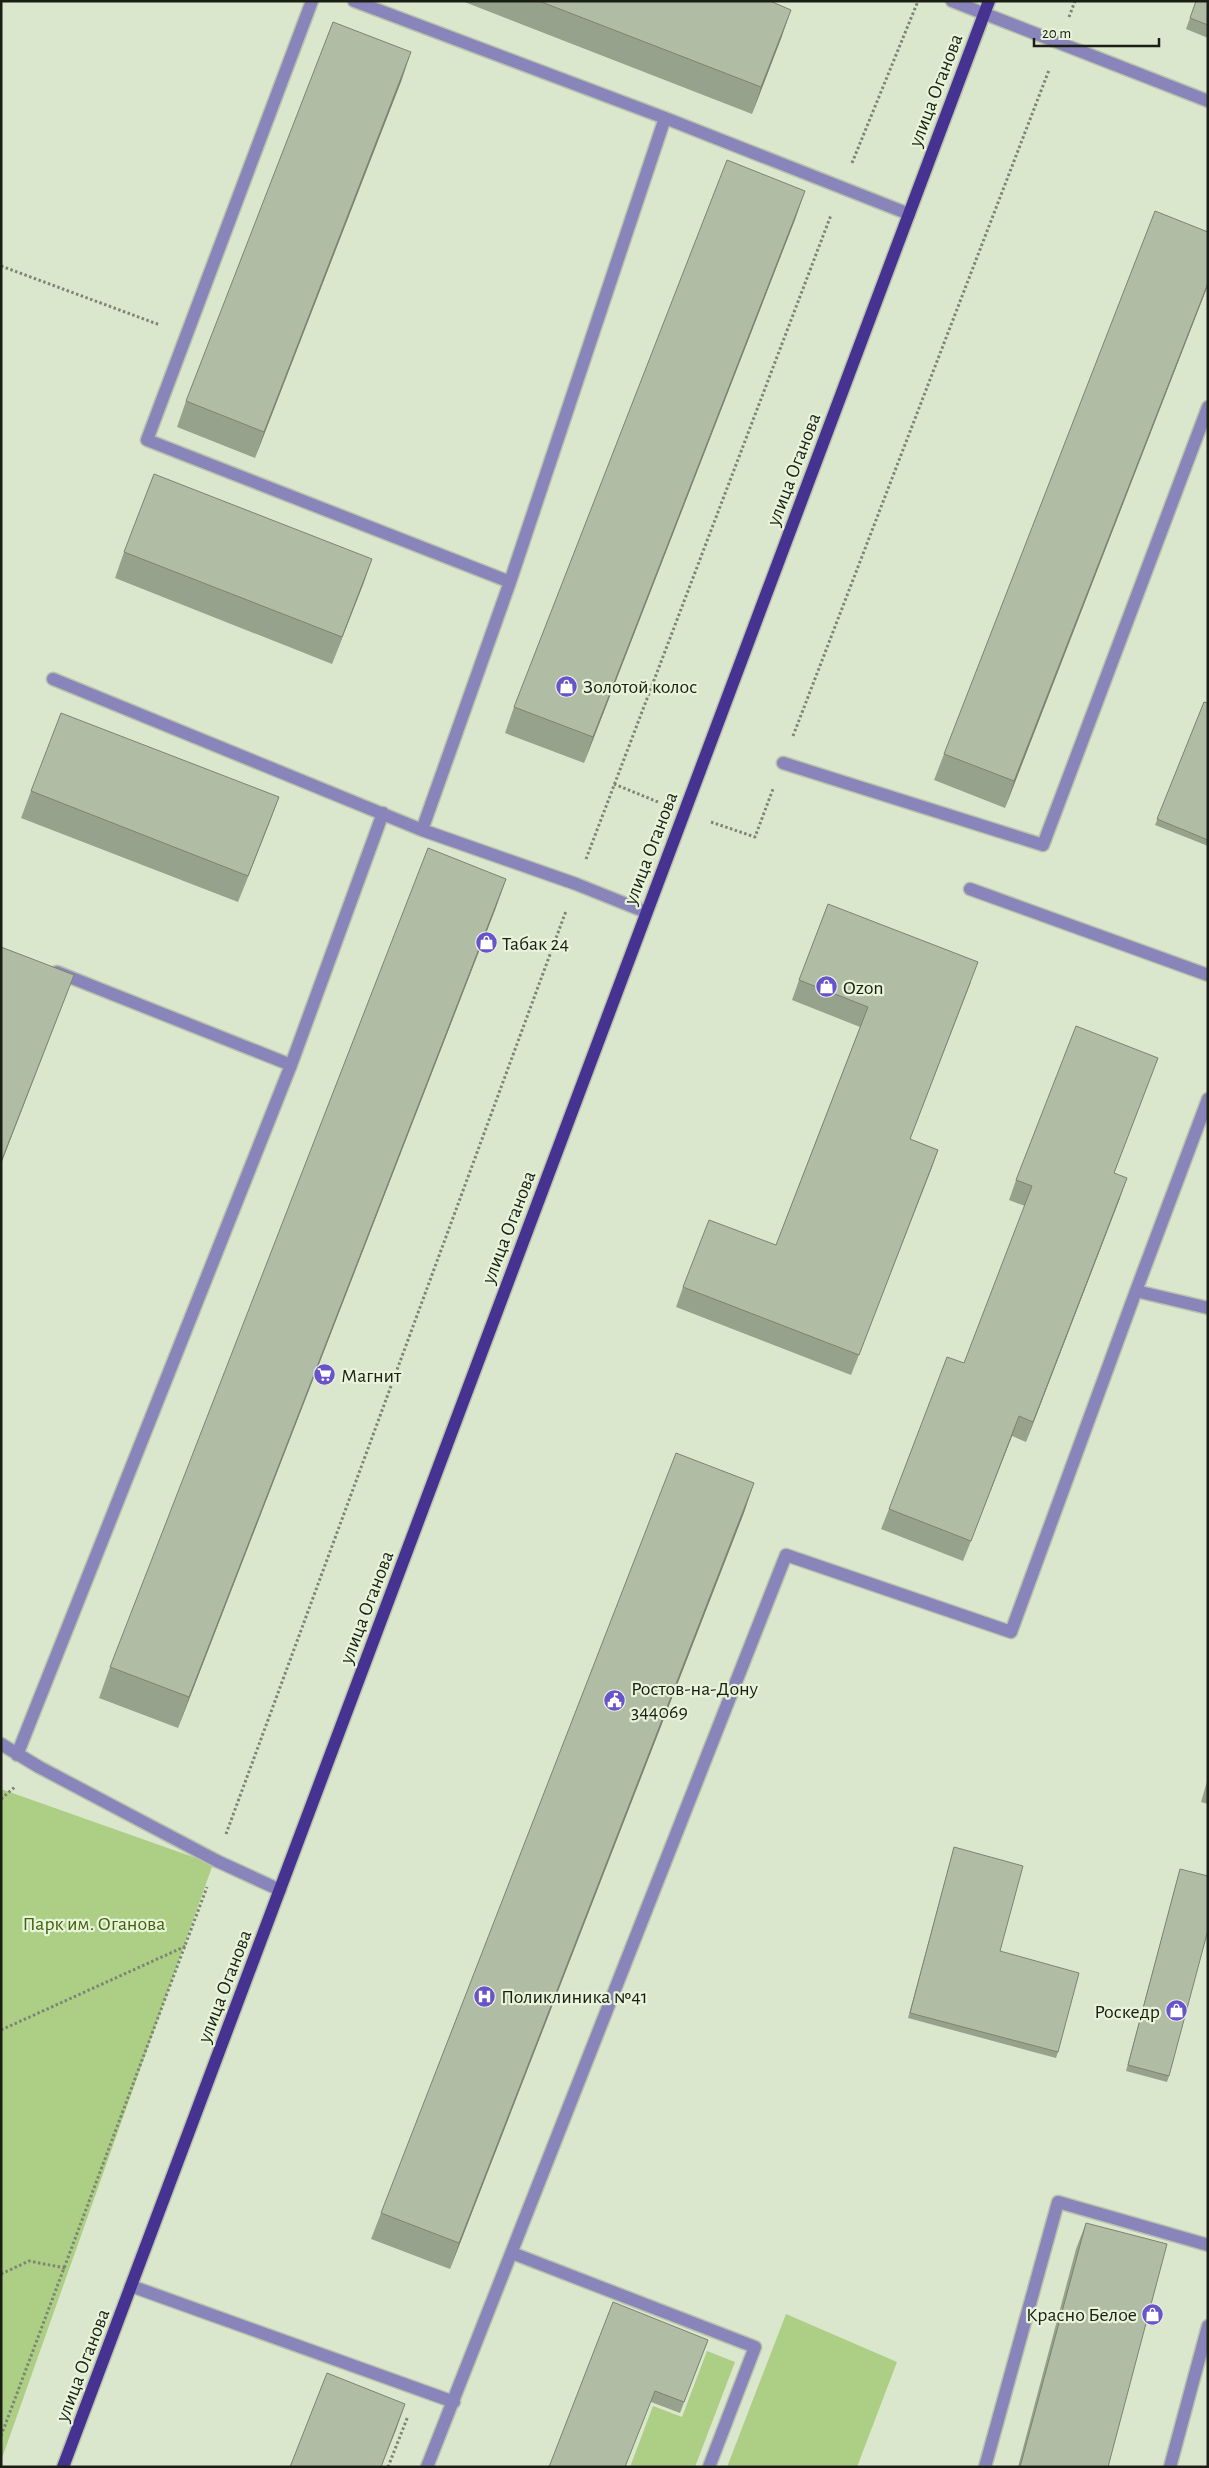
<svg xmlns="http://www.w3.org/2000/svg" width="1209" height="2468" viewBox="0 0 1209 2468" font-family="'Alegreya Sans',sans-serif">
<rect width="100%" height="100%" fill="#dae7cd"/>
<!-- green -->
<path fill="#accf85" d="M1,1789L213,1864L1,2461Z
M786,2314L897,2362L857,2467H727Z
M707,2351L735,2362L695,2467H630L653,2406L682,2417Z"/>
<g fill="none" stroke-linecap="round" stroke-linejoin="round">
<defs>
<path id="minor" d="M312,1L147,440L510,582
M354,1L665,118L909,214
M952,1L1208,101
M53,679L422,830L576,884L646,912
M783,763L1043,845L1208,407
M422,830L510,582L665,118
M970,889L1208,975
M57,972L291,1065
M1136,1291L1208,1099
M1,1744L39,1767L217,1861L280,1890
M17,1755L291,1065L383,813
M512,2253L755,2347L709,2467
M131,2286L454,2402
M427,2467L786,1555L1011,1632L1136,1291L1208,1308
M985,2467L1058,2202L1208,2245
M1170,2467L1208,2326"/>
<path id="major" d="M63,2467L989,1"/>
</defs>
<!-- minor casing -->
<use href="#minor" stroke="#b7c3ac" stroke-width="15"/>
<!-- major casing -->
<use href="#major" stroke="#b7c3ac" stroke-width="15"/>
<!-- path -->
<path stroke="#7d8674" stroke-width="3" stroke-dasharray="2.5 2.5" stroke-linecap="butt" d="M1069,17L1075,1
M852,163L918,1
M1,266L160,325
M793,736L1049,70
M614,784L658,802
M711,822L755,837L773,789
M586,859L831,215
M1,1799L16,1786
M226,1834L566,911
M1,2030L186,1946
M1,2274L29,2261L65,2268
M1,2436L207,1887
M388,2467L408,2416"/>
<!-- minor -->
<use href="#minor" stroke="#8985ba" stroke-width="12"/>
<!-- major -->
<use href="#major" stroke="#463391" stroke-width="12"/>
</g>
<!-- wall -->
<path fill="#97a28c" d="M462,1H770L782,36L752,114Z
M1196,1H1208V38L1186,29Z
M402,79L255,458L177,427L186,401Z
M796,217L584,763L505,733L514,707Z
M1208,285L1005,808L934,780L944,754Z
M124,552L372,559L332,664L115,578Z
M1204,702L1208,703V846L1155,825Z
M31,791L279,797L238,902L21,818Z
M506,879L495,910L178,1728L99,1698L110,1667Z
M799,980L971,982L910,1139L938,1150L851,1375L676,1307L683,1287L776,1245L860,1027L792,1000Z
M1158,1058L1114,1173L1120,1198L1026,1442L1012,1436L963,1561L881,1529L889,1509L964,1363L1025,1206L1009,1200L1016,1180Z
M745,1510L450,2269L371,2239L381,2213Z
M1208,1778V1804L1201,1802Z
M954,1847L1000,1951L1058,2052L1056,2058L908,2018Z
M1180,1869L1169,2076L1167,2082L1126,2071Z
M1086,2223L1108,2467H1018L1076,2249Z
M708,2340L680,2413L651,2402L549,2467Z"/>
<!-- shaded-wall -->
<path fill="#7b8472" d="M791,10L782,36L752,114L761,87Z
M411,52L402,79L255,458L264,432Z
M805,191L796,217L584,763L593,737Z
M1208,283V285L1005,808L1014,781Z
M372,559L363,585L332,664L342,637Z
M279,797L269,824L238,902L248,876Z
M506,879L495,910L178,1728L189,1697Z
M74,975L64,1001L1,1164V1162Z
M938,1150L931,1170L851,1375L859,1355Z
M1127,1178L1120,1198L1026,1442L1033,1422Z
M1019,1416L1012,1436L963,1561L971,1541Z
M754,1483L745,1510L450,2269L459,2243Z
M405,2404L396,2430L381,2467Z"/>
<!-- building -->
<path fill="#b0bca3" stroke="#7b8472" d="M539,1H770L791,10L761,87Z
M1196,1H1208V25L1190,18Z
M333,22L411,52L264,432L186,401Z
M727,160L805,191L593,737L514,707Z
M1155,211L1208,232V283L1014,781L944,754Z
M154,474L372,559L342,637L124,552Z
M1204,702L1208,703V840L1157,819Z
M61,713L279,797L248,876L31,791Z
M428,848L506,879L189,1697L110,1667Z
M828,904L978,962L910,1139L938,1150L859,1355L683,1287L709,1220L776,1245L868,1007L799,980Z
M1,947L74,975L1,1162Z
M1076,1026L1158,1058L1114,1173L1127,1178L1033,1422L1019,1416L971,1541L889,1509L947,1357L964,1363L1032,1186L1016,1180Z
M676,1453L754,1483L459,2243L381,2213Z
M954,1847L1023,1866L1000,1951L1079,1973L1058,2052L910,2013Z
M1180,1869L1208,1876V1930L1169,2076L1128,2065Z
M1086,2223L1167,2244L1108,2467H1020Z
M613,2302L708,2340L684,2402L655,2391L625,2467H549Z
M327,2373L405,2404L381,2467H290Z"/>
<!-- icons -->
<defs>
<symbol id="shop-disc" viewBox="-11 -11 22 22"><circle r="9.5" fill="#6953cc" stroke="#e7f4da"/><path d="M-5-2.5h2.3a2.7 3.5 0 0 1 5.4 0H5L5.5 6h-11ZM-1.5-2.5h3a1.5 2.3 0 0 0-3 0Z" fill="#fff"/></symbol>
<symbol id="supermarket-disc" viewBox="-11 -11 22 22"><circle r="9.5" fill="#6953cc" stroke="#e7f4da"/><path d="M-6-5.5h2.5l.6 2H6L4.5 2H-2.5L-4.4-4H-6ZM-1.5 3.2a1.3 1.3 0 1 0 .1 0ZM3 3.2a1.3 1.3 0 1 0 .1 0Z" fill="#fff"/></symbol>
<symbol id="civic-disc" viewBox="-11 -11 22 22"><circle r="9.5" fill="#6953cc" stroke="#e7f4da"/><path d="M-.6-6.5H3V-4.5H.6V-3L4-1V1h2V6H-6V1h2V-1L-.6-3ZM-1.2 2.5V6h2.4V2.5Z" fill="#fff"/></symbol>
<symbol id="hospital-disc" viewBox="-11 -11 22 22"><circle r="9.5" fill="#6953cc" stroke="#e7f4da"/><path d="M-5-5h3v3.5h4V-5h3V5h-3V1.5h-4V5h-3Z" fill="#fff"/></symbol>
</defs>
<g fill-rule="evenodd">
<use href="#shop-disc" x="554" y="674" width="25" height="25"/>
<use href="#shop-disc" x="474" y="930" width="25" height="25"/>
<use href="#shop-disc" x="814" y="974" width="25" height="25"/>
<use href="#supermarket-disc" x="312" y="1362" width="25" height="25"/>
<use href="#civic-disc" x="602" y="1688" width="25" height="25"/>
<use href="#hospital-disc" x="472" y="1984" width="25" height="25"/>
<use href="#shop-disc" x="1164" y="1998" width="25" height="25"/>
<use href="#shop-disc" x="1140" y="2302" width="25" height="25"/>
</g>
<g text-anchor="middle" stroke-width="4.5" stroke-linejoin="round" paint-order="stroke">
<!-- street labels -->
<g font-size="20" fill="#1a1e15" stroke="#e7f4da">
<text transform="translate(935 90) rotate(-69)" y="7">улица Оганова</text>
<text transform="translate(793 469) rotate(-69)" y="7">улица Оганова</text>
<text transform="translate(650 848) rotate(-69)" y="7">улица Оганова</text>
<text transform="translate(508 1227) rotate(-69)" y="7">улица Оганова</text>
<text transform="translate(366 1607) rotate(-69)" y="7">улица Оганова</text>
<text transform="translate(224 1986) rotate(-69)" y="7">улица Оганова</text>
<text transform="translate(82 2365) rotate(-69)" y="7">улица Оганова</text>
</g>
<!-- poi labels -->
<g font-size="20" fill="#1a1e15" stroke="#e7f4da" text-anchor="start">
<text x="583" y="693">Золотой колос</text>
<text x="502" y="950">Табак 24</text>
<text x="843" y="994">Ozon</text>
<text x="341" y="1382">Магнит</text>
<text x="631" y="1695">Ростов-на-Дону<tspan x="631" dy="23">344069</tspan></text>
<text x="501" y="2003">Поликлиника №41</text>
<text x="1160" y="2018" text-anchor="end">Роскедр</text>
<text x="1137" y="2321" text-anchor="end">Красно Белое</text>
</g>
<!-- park labels -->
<g font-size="20" fill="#43630b" stroke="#e7f4da">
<text x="94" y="1930">Парк им. Оганова</text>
</g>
</g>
<!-- border -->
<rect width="1209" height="2468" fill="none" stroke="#1a1e15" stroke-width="5"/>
<!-- scale -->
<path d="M1034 38v8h125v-8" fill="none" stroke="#1a1e15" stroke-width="2.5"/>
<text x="1042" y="38" font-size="15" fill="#1a1e15" stroke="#e7f4da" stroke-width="4" paint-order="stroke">20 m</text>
</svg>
